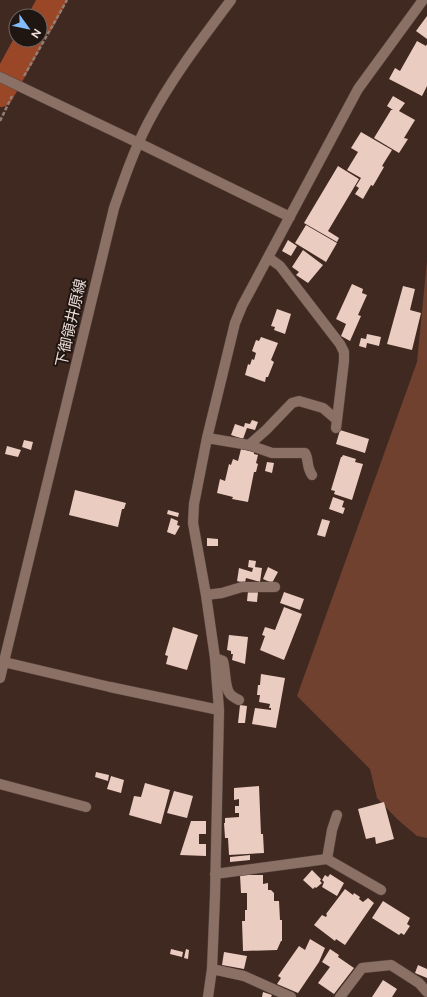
<svg xmlns="http://www.w3.org/2000/svg" width="427" height="997" viewBox="0 0 427 997" font-family="Figtree,'Noto Sans JP',sans-serif">
<rect width="100%" height="100%" fill="#402921"/>
<!-- green -->
<path fill="#70412f" d="M427,261V838L417,836L397,819L377,798L370,769L297,696L417,362Z"/>
<g fill="none" stroke-linecap="round" stroke-linejoin="round">
<!-- river -->
<path stroke="#9a4727" stroke-width="28" d="M40,22L52,0
M0,93L29,40"/>
</g>
<!-- building -->
<path fill="#eaccc1" d="M427,16V39L416,31Z
M417,41L426,46L427,44V86L422,96L389,79L395,68L400,71Z
M393,96L405,103L399,111L415,120L404,138L408,139L399,153L374,138L391,110H393L387,106Z
M361,132L392,150L382,166L384,167L373,186L371,185L363,199L355,194L359,188L356,186L361,178L347,170L358,152L351,148Z
M338,166L359,179L328,231L339,238L337,242L304,223Z
M306,225L337,243L326,262L295,243Z
M288,240L297,246L291,256L282,251Z
M303,250L323,265L308,283L296,275L299,272L292,267Z
M352,284L363,289L362,293L367,295L358,315L361,316L350,341L341,336L346,324L336,319Z
M403,286L415,289L410,310L421,313L412,350L387,344Z
M277,309L291,314L285,334L274,330L275,327L271,326Z
M367,334L381,337L379,346L367,343L366,348L359,346L361,338L366,339Z
M261,337L278,343L271,360L274,362L268,377H266L265,382L245,375L248,364L250,365L252,359L254,360L256,353L252,351L256,340L259,341Z
M252,420L258,422L255,430L247,428L243,439L231,435L235,424L244,427L245,423L250,424Z
M340,430L369,439L365,453L336,444Z
M24,440L33,442L31,450L22,447Z
M7,446L21,450L18,457L5,454Z
M241,449L254,452V454L258,455L256,463L258,464L256,472H254L248,502L232,499L233,497L217,493L220,479L225,481L229,464L231,465L233,459L238,461Z
M343,455L356,459L355,462L363,464L352,500L334,494L335,491L331,490L341,457H342Z
M267,462L274,463L272,473L265,471Z
M75,490L126,503L124,509H122L118,527L69,515Z
M333,497L344,501L342,507L345,508L343,514L329,509Z
M168,510L179,513L178,517L167,514Z
M171,518L178,521L177,525L180,526L175,535L167,532Z
M322,519L330,521L325,537L317,535Z
M207,538L218,539V546H207Z
M249,560L256,561L255,567L262,568L260,582L246,578L245,583L237,581L239,568L252,572L253,568L248,567Z
M268,567L278,572L272,583L263,579Z
M248,591L258,592L257,602L247,601Z
M284,592L304,599L300,610L280,603Z
M284,607L302,614L284,660L260,650L265,636L262,635L265,627L275,630Z
M173,627L198,635L187,670L166,664L168,656L165,655Z
M229,635L248,637L245,664L232,660L233,654H231V651L227,650Z
M261,674L285,678L276,728L252,724L255,708L271,710V708H269L270,704L259,702L260,695H257L258,685H260Z
M240,705L247,706L245,723H238Z
M96,772L109,775L108,781L95,777Z
M111,776L124,780L121,793L107,789Z
M145,783L170,790L161,824L129,815L134,796L141,797Z
M259,786L261,834H263L264,853L229,855L228,838H225L224,823H225V818L239,817V813H235V806H239V799L234,800V788Z
M174,791L193,796L187,818L167,813Z
M384,802L394,839L376,844L375,837L366,839L358,809Z
M191,821H206V834H199V844H206V856L180,855Z
M250,855V860L230,862V857Z
M312,870L321,879L320,881L322,883L316,888L315,887L313,889L303,880Z
M330,874L344,883L337,896L322,887L324,882L322,880L325,875L328,877Z
M240,875H263V884L268,883V890H271L274,893V901H279L280,920H282V941H281L277,950L243,951L242,921H245V910H247V893H241Z
M345,889L353,895L354,893L360,897L359,899L363,902L368,898L374,903L345,945L336,939L335,941L314,925L322,915L326,917L327,915L326,914Z
M383,901L410,918L407,924L410,926L404,935L401,933L399,935L372,918Z
M310,939L325,948L319,962L298,993L277,984L281,978L278,976L299,946L305,950Z
M171,949L183,952L182,957L170,954Z
M186,949L189,950L188,959L184,958Z
M330,949L339,955L338,957L354,968L334,994L318,983L330,967L322,962Z
M224,952L247,956L244,969L222,965Z
M418,965L427,969V978L415,973Z
M383,980L397,989L392,997H372Z
M263,992L272,995L271,997H262Z"/>
<g fill="none" stroke-linecap="round" stroke-linejoin="round">
<defs>
<path id="minor" d="M0,77L147,147L290,217
M269,258L280,266L340,344L344,352V361L337,420
M207,438L249,445L272,453H305C309,459 306,466 312,475
M249,445L266,430L292,403L299,401L323,408L337,420L336,428
M206,595L222,593L242,587H275
M215,658L223,661C226,670 224,689 231,695C233,697 237,699 239,700
M0,661L110,687L219,710
M0,784L86,807
M327,859L332,830L337,815
M215,874L327,859L381,890
M212,969L244,976L291,997
M208,997L212,969L215,896L219,710L215,658L206,595L193,523L194,504L207,438L235,323L242,306L358,89L423,0
M340,997L362,968L391,965L419,983L427,992"/>
<path id="secondary" d="M0,678L114,208C124,179 134,150 148,123C171,79 201,40 231,0"/>
</defs>
<!-- minor casing -->
<use href="#minor" stroke="#59463f" stroke-width="11"/>
<!-- secondary casing -->
<use href="#secondary" stroke="#59463f" stroke-width="11"/>
<!-- path -->
<path stroke="#917e77" stroke-width="2.5" stroke-dasharray="4 2" stroke-linecap="butt" d="M24,76L67,0
M0,121L12,96"/>
<!-- minor -->
<use href="#minor" stroke="#8b7066" stroke-width="10"/>
<!-- secondary -->
<use href="#secondary" stroke="#8b7066" stroke-width="10"/>
</g>
<g text-anchor="middle" stroke-width="4" stroke-linejoin="round" paint-order="stroke">
<!-- street labels -->
<g font-size="15" fill="#ecddd7" stroke="#1f1511">
<text transform="translate(71 323) rotate(-77)" y="5">下御領井原線</text>
</g>
</g>
<!-- north arrow -->
<g transform="translate(28 28) rotate(123)"><circle r="19" fill="#1f1511" stroke="#716560"/>
<path d="M0-3L7 15L0 10L-7 15Z" fill="#82bcfa"/>
<text y="-6" font-size="11" font-weight="bold" text-anchor="middle" fill="#ecddd7">N</text>
</g>
</svg>
